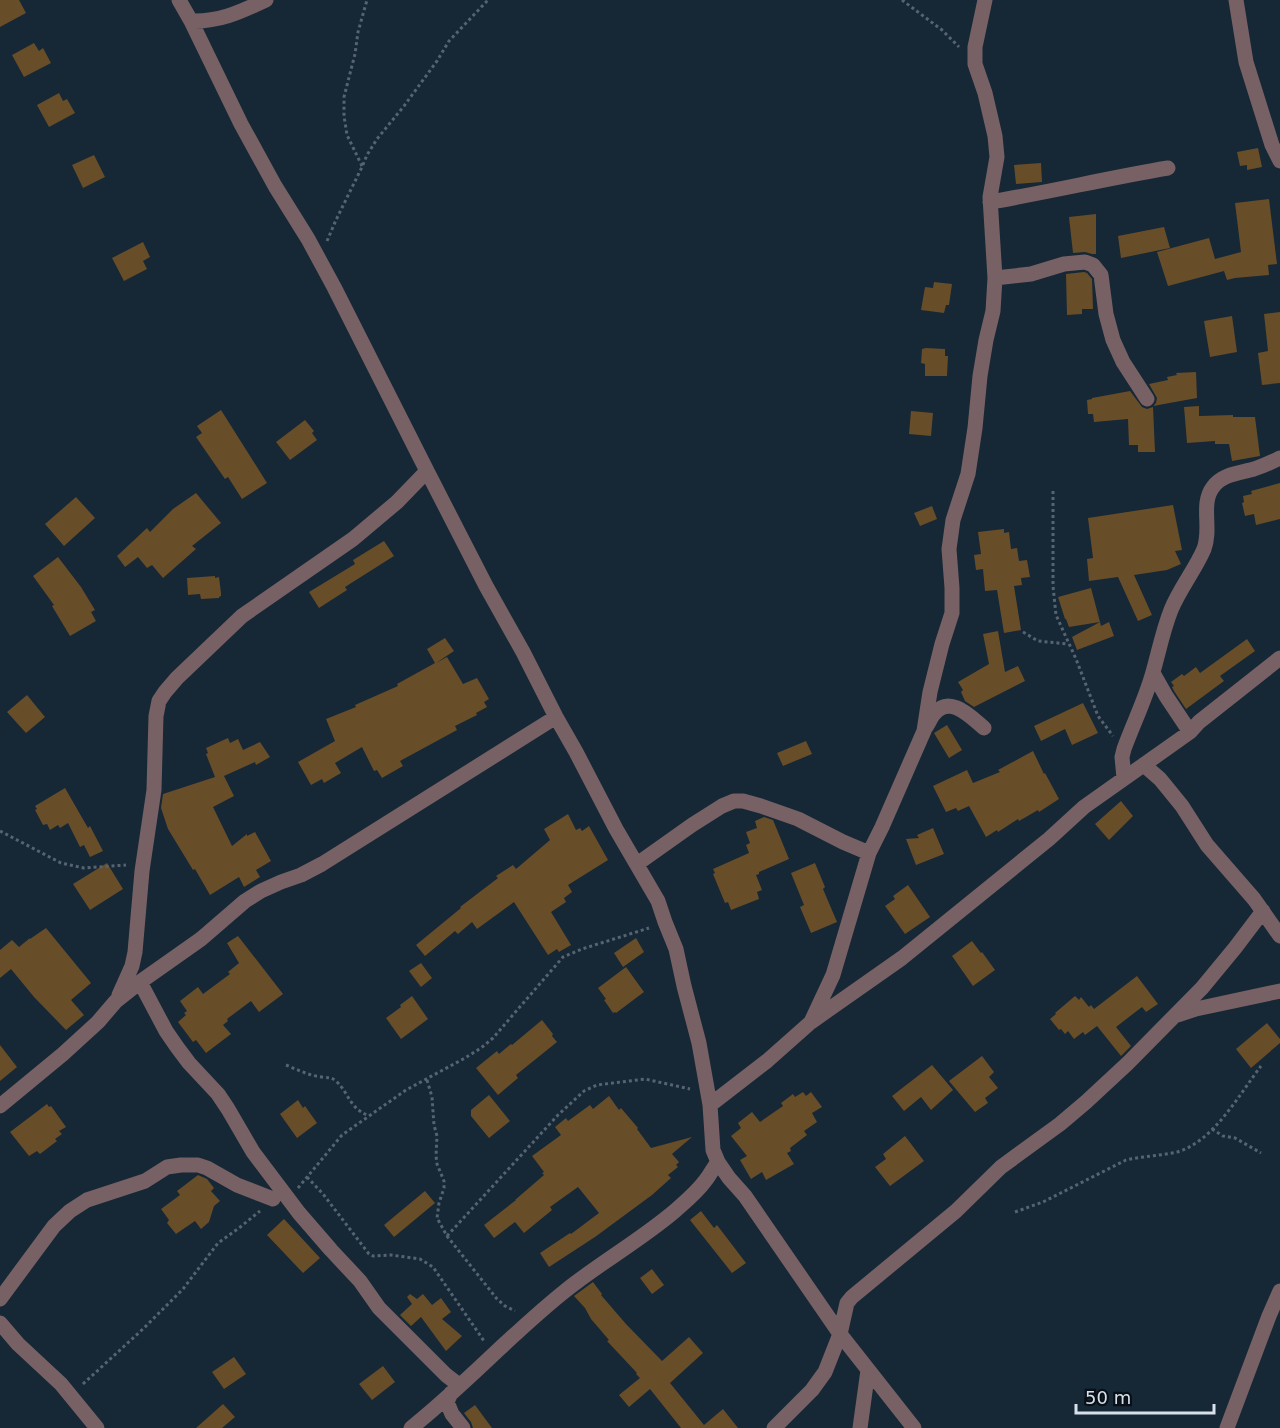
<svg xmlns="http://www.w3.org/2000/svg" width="1280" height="1428" viewBox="0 0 1280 1428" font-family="'DejaVu Sans',sans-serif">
<rect width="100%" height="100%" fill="#162736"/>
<!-- building -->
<path fill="#684d29" d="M0,0H19L26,13L0,27Z
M34,43L39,51L43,48L51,63L24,77L12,55Z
M59,93L63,101L67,99L75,113L49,127L37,105Z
M1258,148L1262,167L1247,170V165L1240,166L1237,152Z
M94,155L105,177L83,188L72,165Z
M1041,163L1042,182L1016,184L1014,165Z
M1269,199L1277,264L1268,265L1269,275L1235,278L1227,280L1224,271L1168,286L1157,252L1209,238L1215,259L1241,252L1235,203Z
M1096,214V254H1092L1085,252L1073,253L1069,217Z
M1164,227L1170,248L1121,258L1118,236Z
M143,242L150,257L143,261L147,269L124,281L112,258Z
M1084,272L1087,273L1092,279L1093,309H1082V314L1067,315L1066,274Z
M934,282L952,284L949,305H946L944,313L921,310L925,287L933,288Z
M1280,312V383L1262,385L1258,353L1268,351L1264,314Z
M1232,316L1237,352L1210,357L1204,321Z
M926,348L945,349V356H948L947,376H925V364L921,363L922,349Z
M1196,372L1197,398L1153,406L1156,403L1157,398L1149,384L1168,380L1167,377L1177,375L1176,373Z
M1130,391L1142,407L1147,409L1153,407L1155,452H1138V445H1129L1128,419L1094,422L1093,414H1088L1087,400L1092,399V398Z
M1199,406V416L1233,415V417H1255L1260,456L1232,461L1229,444H1215V441L1187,443L1184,407Z
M221,410L267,483L242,499L228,477L225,479L196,437L202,433L197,426Z
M911,411L933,413L931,436L909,434Z
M305,420L314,431L312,433L317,440L290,460L276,442Z
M1280,483V519L1256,525L1254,514L1245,516L1242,503L1244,502L1243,496L1252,494L1251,491Z
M196,493L221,523L192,546L196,549L163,578L152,565L147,568L138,557L125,567L117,556L147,528L150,532L173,509Z
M76,497L95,518L64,546L45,524Z
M1173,505L1182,550L1175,551L1181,564L1167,570L1134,575L1152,615L1138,621L1118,577L1089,581L1087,559L1093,558L1088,518Z
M932,506L937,519L920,526L914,513Z
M1004,529V533L1009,532L1011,549L1017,548L1019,561L1027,560L1030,577L1021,578L1022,585L1014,586L1021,630L1004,633L997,590L985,591L983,569L976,570L974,555L981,554L978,532Z
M384,541L394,556L345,587L347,590L319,608L309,592L355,564L353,560Z
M58,557L81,587L95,610L91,612L96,621L70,636L52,606L54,605L33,576Z
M215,576V578L219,577L221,593V596L219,597V598L201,599L200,594L188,595L187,578Z
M1091,588L1100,622L1069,627L1066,619H1065L1058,597Z
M1100,622L1101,626L1109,622L1114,636L1077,650L1072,637Z
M998,631L1005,672L1018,666L1025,681L974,707L965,701L961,692L963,690L958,682L989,664L983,634Z
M445,638L454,651L436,663L447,657L463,684L477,678L489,699L484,702L487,707L476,713L477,715L455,726L457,730L400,761L403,766L382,778L377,770L374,771L362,747L335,763L341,773L324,783L322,779L311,785L298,762L335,741L326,719L356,707L355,705L398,686L397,684L435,663L427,649Z
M1247,639L1255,651L1220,676L1224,681L1186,709L1174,691L1172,687L1174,686L1171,682L1182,674L1184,676L1196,667L1200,673Z
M27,695L45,717L26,733L7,712Z
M1083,703L1098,733L1072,745L1065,729L1041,741L1034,726Z
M947,725L962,750L949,758L934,733Z
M228,738L230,743L238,739L243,750L260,742L270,757L256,765L255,762L224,776L234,796L213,807L232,846L247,834V836L255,832L271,861L256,870L260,877L244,887L239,877L210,895L195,869L193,870L168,829L161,808L163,794L215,777L206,754L208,753L206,748Z
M806,741L812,754L783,766L777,753Z
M1033,751L1044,774L1045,773L1059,799L1039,812L1038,810L1019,821L1018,819L998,832L997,830L986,837L969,806L958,811L956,808L946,812L933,786L967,770L973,783L1000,772L998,770Z
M65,788L88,828L90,826L103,851L90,857L84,845L80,847L68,823L60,828L58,825L50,830L47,824L43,825L35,810L37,809L35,806Z
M1121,801L1133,816L1109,840L1095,824Z
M568,814L576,830L580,828L582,831L589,826L608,860L568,885L572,892L564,898L566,902L551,912L571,945L559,952L557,949L548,955L514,902L477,929L472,922L458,934L455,931L425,956L416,945L461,908L460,907L498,878L496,876L513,865L516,869L550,840L544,829Z
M764,817L773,820L789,859L759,872V874L756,875L762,890L757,892L759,899L731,910L728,902L725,903L713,874L715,873L713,869L749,853L746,845L750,843L746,832L757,828L755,821Z
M933,828L944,854L916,865L906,839L919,838L917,835Z
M107,863L123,889L90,910L73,884Z
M815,863L825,887L823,889L837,922L811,933L800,907L804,905L791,873Z
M908,885L930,917L905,934L885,906L895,899L893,896Z
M46,928L91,983L71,1000L84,1015L66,1030L34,997L11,969L0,978V950L12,940L19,947L30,938V939Z
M238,936L283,994L259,1012L251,1001L227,1019L228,1021L223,1025L231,1034L206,1053L196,1040L193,1042L178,1022L186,1015L184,1013L187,1011L180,1001L198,987L203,994L230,974L228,972L239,963L227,943Z
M636,938L644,952L623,967L614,953Z
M972,941L981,953L982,952L995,970L973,986L952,956Z
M421,963L432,978L421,987L409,971Z
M626,967L644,992L616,1013L615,1012L613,1013L604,1000L606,999L598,988Z
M1137,976L1158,1004L1146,1012L1142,1007L1116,1027L1131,1046L1121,1056L1097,1026L1085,1035L1083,1032L1074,1039L1068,1031L1065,1034L1061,1029L1059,1030L1050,1019L1056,1014L1055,1013L1075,996L1079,1000L1081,997L1089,1007L1091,1005L1094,1009Z
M412,996L428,1019L401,1039L386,1018L401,1007L400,1005Z
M542,1020L553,1034L552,1036L557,1042L516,1075L518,1078L498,1095L476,1068L497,1051L499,1054L511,1044L512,1045Z
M1267,1023L1280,1039V1043L1251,1068L1236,1049Z
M0,1045L17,1067L0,1081Z
M982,1056L994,1072L989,1077L998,1088L985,1098L988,1103L975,1112L949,1081Z
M932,1065L953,1090L931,1110L921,1097L904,1111L892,1096Z
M803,1092L806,1096L811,1092L822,1107L812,1113L817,1122L804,1131L807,1135L790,1148L791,1151L787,1153L794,1164L766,1180L762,1172L751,1179L740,1160L747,1156L731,1136L741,1128L738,1123L752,1112L760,1122L783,1106L781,1103L793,1094L795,1097Z
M489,1095L510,1121L489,1138L471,1116V1110Z
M609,1096L619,1110L621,1108L638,1128L637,1129L651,1148L692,1137L672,1154L679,1162L676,1165L678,1167L668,1175L671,1178L652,1195L595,1237L549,1267L540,1253L570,1233L571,1234L599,1213L578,1187L550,1207L552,1210L524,1233L515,1222L494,1238L484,1225L516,1200H515L544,1175L542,1173L544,1172L532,1156L561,1135L555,1127L566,1118L568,1121L590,1105L593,1109Z
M298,1100L303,1108L305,1106L317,1123L297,1138L280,1114Z
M47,1104L49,1107L51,1106L66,1127L59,1131L62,1134L55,1139L57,1141L40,1154L37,1151L29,1156L10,1132Z
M905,1136L924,1161L890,1186L875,1167L886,1159L883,1154Z
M198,1175L207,1179L214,1188L211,1191L220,1201L214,1206L209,1222L201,1229L195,1221L176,1234L167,1223L169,1220L161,1209L180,1195L177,1191Z
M425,1191L435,1203L394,1237L384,1225Z
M701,1211L714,1228L717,1225L746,1263L732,1273L690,1220Z
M284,1219L320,1258L303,1273L267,1235Z
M652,1269L664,1285L652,1294L640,1278Z
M593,1282L602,1294L601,1295L626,1324L662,1361L689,1337L703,1353L670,1383L704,1425L723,1409L738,1428H681L650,1389L629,1407L619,1395L640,1378L636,1374L637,1373L607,1341L609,1340L591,1319L585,1308L574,1296Z
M410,1294L417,1299L423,1294L432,1305L441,1298L451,1312L442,1319L462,1336L446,1351L421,1317L411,1326L400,1315L412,1304L407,1297Z
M234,1357L246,1374L224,1389L212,1372Z
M383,1366L395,1382L372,1400L359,1384Z
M223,1404L235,1417L222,1428H196Z
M475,1405L492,1428H473L471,1422L464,1413Z"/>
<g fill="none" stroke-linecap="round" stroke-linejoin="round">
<!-- path -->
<path stroke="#566472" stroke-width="3" stroke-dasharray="3 3" stroke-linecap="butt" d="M902,0L942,30L959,47
M362,166L347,135L344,116V97L355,54L358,32L367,0
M327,241L336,220L362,167L367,155L377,139L404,106L437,61L449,41L488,0
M1053,491V586L1056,615L1076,659L1098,716L1113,736
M1023,632L1038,641L1068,644
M0,831L61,863L84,868L126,865
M286,1065C298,1070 310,1076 322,1077C328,1078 332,1077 336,1081C350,1094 348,1107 369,1116
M427,1080L432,1097L434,1125L437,1136L436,1156L437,1164L444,1181V1188L439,1203L437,1218L447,1236L497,1299L505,1306L515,1311
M1212,1129L1223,1136L1235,1138L1261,1153
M307,1177L323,1194L369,1254L373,1256L391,1255L420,1259L433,1267L484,1341
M298,1188L342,1135L406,1090L465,1058L481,1048L493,1038L563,957L582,949L649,928
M1015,1212L1043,1202L1126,1160C1143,1156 1160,1156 1177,1152C1213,1142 1239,1095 1261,1066
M447,1236L558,1115L584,1091L597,1085L645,1079L690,1089
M83,1384L144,1328L183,1289L218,1243L239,1228L260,1211"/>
<!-- minor -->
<path stroke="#776164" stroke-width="15" d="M179,0L191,21L241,124L275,186L308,239L334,287L427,471L486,586L523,652L556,717L576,752L616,829L658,901L665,922L676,949L684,986L699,1043L710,1105L713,1150L718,1162L729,1178L745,1196L840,1334L914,1428
M1236,0L1246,62L1272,145L1280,161
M191,21C220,22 240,12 266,0
M990,202C1050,192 1108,178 1168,168
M995,278L1031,274L1064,264L1085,262L1093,265L1101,275L1106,314L1113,340L1123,362L1147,399
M1153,673L1166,696L1190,732
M926,727C929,723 931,717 934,714C950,694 971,717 984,728
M1144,765L1160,779L1169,790L1182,806L1207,845L1254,899L1280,936
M1124,778L1122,757L1124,749C1133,724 1146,698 1153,672C1159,651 1163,630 1171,610C1180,588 1195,570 1204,549C1212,528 1200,504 1213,487C1222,474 1240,473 1254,469C1263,466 1272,462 1280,458
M637,864L692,825L722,806L734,801H743L761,806L798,819L843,842L869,853
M140,982L166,1031L177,1047L189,1063L218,1094L228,1109L253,1152L299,1213L331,1250L360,1281L379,1308L446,1375L459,1385
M119,995L132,966L135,952L142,871L154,790L156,716L159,701L165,692L177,678L242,616L353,539L397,502L427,471
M1178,1015L1196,1009L1280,991
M811,1022L833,975L869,853L882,827L924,731L930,692L942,644L952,613V588L949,549L953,520L968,474L975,428L980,376L986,340L993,311L995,278L990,197L997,157L995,136L985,93L975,64V47L985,0
M710,1105L767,1061L811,1022L902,958L1049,839L1084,807L1190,732L1199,722L1280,658
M0,1106L63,1054L98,1022L116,1001L140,982L201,939L245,901L261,891L281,882L301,875L322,864L556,717
M0,1299L54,1226L70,1211L87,1200L145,1181L167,1167L181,1165H198L207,1168L237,1185L273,1199
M0,1323L18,1344L61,1384L97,1428
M451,1393L447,1402L452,1414L463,1428
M411,1428C465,1385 511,1334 565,1291C601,1262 641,1240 676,1210C686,1201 697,1192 705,1181C710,1175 713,1168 718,1162
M774,1428L812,1390L825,1372L840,1334L847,1303L852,1297L956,1211L1001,1167L1060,1124L1086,1102L1128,1063L1202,988L1235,948L1263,911
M860,1428L868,1370
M1227,1428L1269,1316L1280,1291"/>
</g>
<!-- scale -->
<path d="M1076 1404v9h138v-9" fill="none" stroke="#d7e1eb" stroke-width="3"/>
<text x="1085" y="1404" font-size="18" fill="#d7e1eb" stroke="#080f16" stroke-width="4.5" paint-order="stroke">50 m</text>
</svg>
